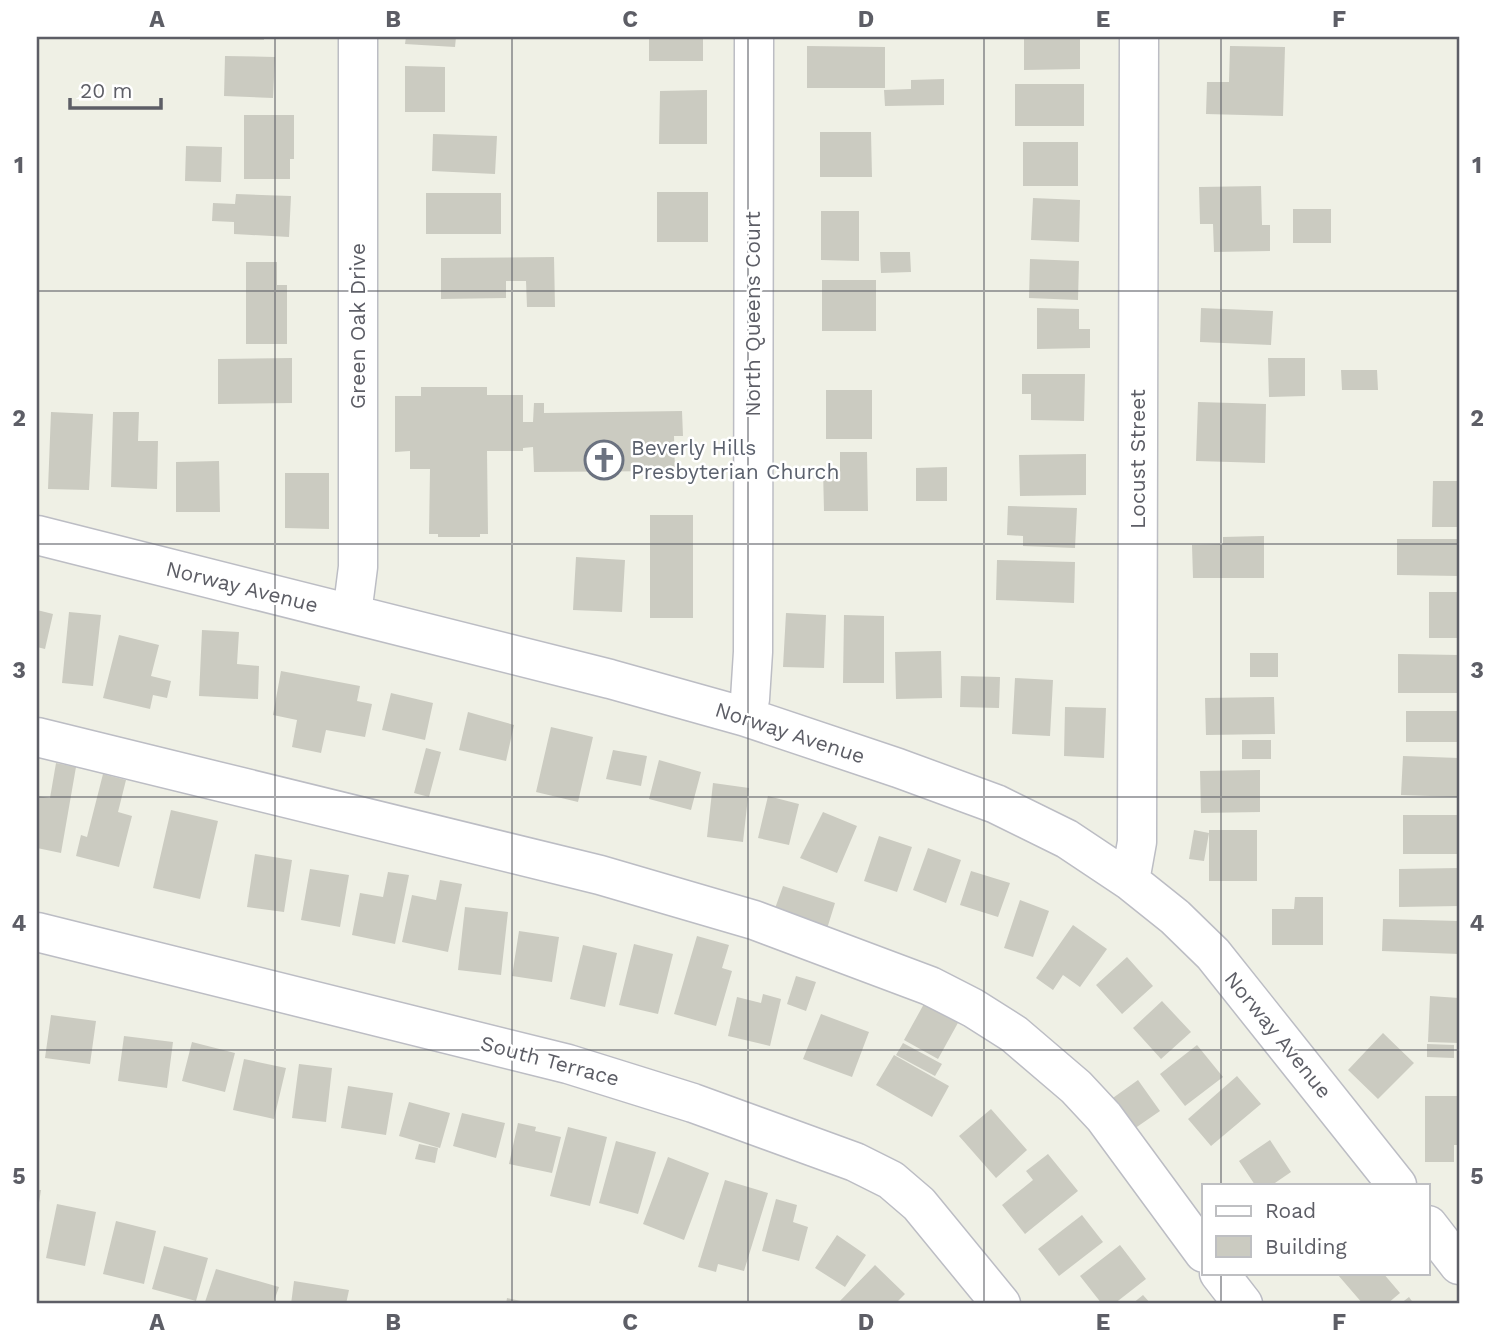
<svg xmlns="http://www.w3.org/2000/svg" width="1496" height="1341" viewBox="0 0 1496 1341" font-family="'Work Sans',sans-serif">
<rect width="100%" height="100%" fill="#eff0e5"/>
<!-- building -->
<path fill="#cbcbc1" d="M190,37H264V40H190Z
M406,37H456L455,47L405,44Z
M649,37H703V61H649Z
M1024,37H1080V69L1024,70Z
M807,46L885,47V88H807Z
M1230,46L1285,47L1283,116L1206,114L1207,82H1229Z
M225,56L275,57L273,98L224,96Z
M405,66L445,67V112H405Z
M944,79V105L885,106L884,90L911,89V80Z
M1015,84H1084V126H1015Z
M707,90V144H659L660,91Z
M244,115H294V159H290V179H244Z
M820,132H871L872,177H820Z
M433,134L497,136L495,174L432,171Z
M1023,142H1078V186H1023Z
M186,146L222,147L221,182L185,181Z
M1261,186L1262,225H1270V251L1214,252L1213,224H1200L1199,187Z
M657,192H708V242H657Z
M426,193H501V234H426Z
M236,194L291,196L289,237L234,234V222L212,221L213,203L235,204Z
M1033,198L1080,200L1079,242L1031,240Z
M1293,209H1331V243H1293Z
M821,211H859V261L821,260Z
M880,252H910L911,272L881,273Z
M554,257L555,307H527L526,281H506V298L441,299V258Z
M1030,259L1079,261L1078,300L1029,298Z
M246,262H277V285H287V344H246Z
M822,280H876V331H822Z
M1037,308L1079,309V329H1090V348L1037,349Z
M1201,308L1273,311L1271,345L1200,342Z
M292,358V403L218,404V359Z
M1268,358H1305V396L1269,397Z
M1341,370H1377L1378,390H1342Z
M1022,374H1085L1084,421L1031,420V394H1022Z
M421,387H487V395H523V422H533L534,403H544V413L682,411L683,436H674L675,471L534,472L533,447L523,448V451H487L488,534H480V537H438V534H429L430,469H410V451L395,452V396H421Z
M826,390H872V439H826Z
M1198,402L1266,404L1265,463L1196,461Z
M51,412L93,414L89,490L48,489Z
M113,412H139L138,441H158L157,489L111,487Z
M840,452H867L868,511H824L823,469L840,470Z
M1086,454V495L1020,496L1019,455Z
M219,461L220,512H176V462Z
M947,467V501H916V468Z
M285,473H329V529L285,528Z
M1433,481H1459V527H1432Z
M1008,506L1077,508L1075,548L1023,546V536L1007,535Z
M650,515H693V618H650Z
M1264,536V578H1193L1192,545L1223,544V537Z
M1397,539H1459V576L1397,575Z
M576,557L625,560L622,612L573,610Z
M997,560L1075,562L1074,603L996,600Z
M1429,592H1459V638H1429Z
M37,610L53,614L45,649L37,647Z
M69,612L101,615L93,686L62,683Z
M786,613L826,615L824,668L783,667Z
M844,615L884,616V683H843Z
M202,630L239,632L237,664L259,666L258,699L199,696Z
M119,635L159,645L151,676L171,681L167,698L153,695L150,709L103,698Z
M941,651L942,698L896,699L895,652Z
M1250,653H1278V677H1250Z
M1398,654L1459,655V693H1398Z
M281,671L360,686L357,701L372,704L365,737L326,730L321,753L292,747L297,720L273,715Z
M961,676L1000,677L999,708L960,707Z
M1015,678L1053,680L1050,736L1012,734Z
M391,693L433,703L425,740L382,730Z
M1274,697L1275,734L1206,735L1205,698Z
M1065,707L1106,708L1104,758L1064,756Z
M1406,711H1459V742H1406Z
M468,712L514,725L506,761L459,750Z
M551,727L593,737L578,802L536,792Z
M1242,740H1271V759H1242Z
M426,748L441,752L429,797L414,793Z
M613,750L647,756L641,786L606,779Z
M1403,756L1459,758V797L1401,795Z
M659,760L701,772L691,810L649,799Z
M56,763L76,767L61,853L37,848V796L50,798Z
M1260,770V812L1201,813L1200,771Z
M103,774L126,780L118,812L132,816L119,867L76,856L81,835L87,837Z
M713,783L749,788L743,842L707,837Z
M768,796L799,804L789,845L758,838Z
M171,810L218,821L200,899L153,888Z
M823,812L857,826L837,873L800,858Z
M1403,815H1459V854H1403Z
M1194,830L1209,833L1204,861L1189,859Z
M1209,830H1257V881H1209Z
M879,836L912,847L897,892L864,881Z
M928,848L961,860L946,903L913,890Z
M255,854L292,860L284,912L247,907Z
M1459,868V906L1399,907V869Z
M310,869L349,875L340,927L301,920Z
M971,871L1010,883L998,917L960,905Z
M388,872L409,875L395,944L352,935L360,893L383,897Z
M440,880L462,884L448,952L402,942L412,895L436,900Z
M783,886L835,903L826,932L773,914Z
M1295,897H1323V945H1272V909H1294Z
M1020,900L1049,911L1033,957L1004,948Z
M465,907L508,912L501,975L458,970Z
M1383,919L1459,921V954L1382,951Z
M1073,925L1107,949L1080,987L1063,975L1053,990L1036,978Z
M519,931L559,937L552,982L512,976Z
M697,936L729,945L722,968L732,971L716,1026L674,1014Z
M634,944L673,954L658,1014L619,1005Z
M583,945L617,953L605,1007L570,999Z
M1127,957L1153,986L1122,1014L1096,985Z
M796,976L816,982L806,1011L787,1004Z
M763,994L781,999L770,1046L728,1036L737,997L761,1003Z
M1430,996L1459,998V1043L1428,1042Z
M1162,1001L1191,1032L1161,1059L1133,1028Z
M925,1002L959,1021L938,1059L904,1040Z
M821,1014L869,1032L852,1077L803,1059Z
M51,1015L96,1021L90,1064L45,1058Z
M1383,1033L1414,1063L1378,1099L1348,1070Z
M124,1036L173,1042L167,1088L118,1081Z
M192,1042L235,1053L225,1092L182,1081Z
M903,1043L942,1064L935,1076L896,1055Z
M1427,1044L1454,1045V1058L1427,1057Z
M1197,1045L1223,1077L1185,1106L1160,1074Z
M894,1055L949,1086L932,1117L876,1085Z
M244,1059L286,1068L274,1119L233,1110Z
M299,1064L332,1068L326,1122L292,1118Z
M1237,1076L1261,1104L1211,1146L1188,1119Z
M1138,1080L1160,1111L1131,1131L1110,1100Z
M348,1086L393,1093L386,1135L341,1128Z
M1425,1096H1459V1145H1454V1162H1425Z
M409,1102L450,1113L440,1148L399,1136Z
M991,1109L1027,1150L996,1178L959,1136Z
M462,1113L505,1123L496,1158L453,1146Z
M518,1123L536,1127L535,1131L561,1137L552,1173L509,1164Z
M568,1127L607,1137L590,1206L550,1196Z
M1270,1140L1291,1172L1272,1185H1255L1239,1161Z
M616,1141L656,1152L638,1214L599,1203Z
M419,1144L438,1148L435,1163L415,1159Z
M1048,1154L1078,1191L1025,1234L1002,1205L1033,1180L1026,1171Z
M668,1157L709,1173L684,1240L643,1224Z
M725,1180L768,1193L744,1271L718,1264L716,1272L698,1267Z
M37,1190H41L38,1209H37Z
M776,1199L797,1205L793,1222L808,1227L799,1261L762,1251Z
M57,1204L96,1212L85,1266L46,1258Z
M1082,1215L1103,1242L1059,1276L1038,1249Z
M116,1221L156,1231L144,1284L103,1274Z
M837,1235L866,1255L845,1287L815,1268Z
M1120,1245L1146,1279L1114,1304H1102L1080,1276Z
M164,1246L208,1258L196,1301L152,1289Z
M875,1265L905,1294L895,1304H837Z
M216,1269L279,1287L273,1304H214L205,1302Z
M1340,1273H1383L1400,1293L1387,1304H1363L1338,1275Z
M294,1281L349,1290L346,1304H291Z
M1143,1295L1151,1304H1132Z
M1409,1297L1414,1304H1400Z
M507,1298L530,1303V1304H506Z"/>
<g fill="none" stroke-linecap="round" stroke-linejoin="round">
<defs>
<path id="minor" d="M37,535L610,679L746,717L898,768L996,804L1067,839L1130,881L1175,917L1213,954L1397,1185
M352,614L358,567V37
M746,717L750,699L753,652L754,37
M37,737L600,875L754,920L930,986L973,1008L1014,1034L1076,1087L1104,1117L1204,1253
M1130,881L1137,842L1139,37
M37,932L568,1064L693,1103L855,1162L891,1180L919,1204L1001,1304
M1428,1225L1459,1265
M1219,1273L1243,1304"/>
</defs>
<!-- minor casing -->
<use href="#minor" stroke="#bcbdc4" stroke-width="41"/>
<!-- minor -->
<use href="#minor" stroke="#fff" stroke-width="38"/>
</g>
<!-- grid -->
<path fill="none" stroke="#5d5e66" stroke-width="2" stroke-opacity="0.55" d="M275,37V1304M512,37V1304M748,37V1304M984,37V1304M1221,37V1185M37,291H1459M37,544H1459M37,797H1459M37,1050H1459M1221,1273V1304"/>
<!-- icons -->
<defs>
<symbol id="church-ring" viewBox="-11 -11 22 22"><circle r="9.5" fill="#fff" stroke="#6b7280" stroke-width="1.5"/><path d="M-1.2-6h2.4v3.5h3.3v2.4h-3.3V6h-2.4V-.1h-3.3v-2.4h3.3Z" fill="#6b7280"/></symbol>
</defs>
<g fill-rule="evenodd">
<use href="#church-ring" x="582" y="438" width="44" height="44"/>
</g>
<g text-anchor="middle" stroke-width="5" stroke-linejoin="round" paint-order="stroke">
<!-- street labels -->
<g font-size="21" fill="#5d5e66" stroke="#fff">
<text transform="translate(753 314) rotate(-90)" y="7">North Queens Court</text>
<text transform="translate(358 326) rotate(-90)" y="7">Green Oak Drive</text>
<text transform="translate(1138 459) rotate(-90)" y="7">Locust Street</text>
<text transform="translate(242 587) rotate(14)" y="7">Norway Avenue</text>
<text transform="translate(790 733) rotate(18)" y="7">Norway Avenue</text>
<text transform="translate(1278 1035) rotate(51)" y="7">Norway Avenue</text>
<text transform="translate(550 1061) rotate(15)" y="7">South Terrace</text>
</g>
<!-- worship labels -->
<g font-size="21" fill="#5b616d" stroke="#fff" text-anchor="start">
<text x="631" y="455">Beverly Hills<tspan x="631" dy="24">Presbyterian Church</tspan></text>
</g>
</g>
<!-- border -->
<rect width="1496" height="1341" fill="none" stroke="#ffffff" stroke-width="77"/>
<!-- legend -->
<rect x="1202" y="1184" width="228" height="91" fill="#ffffff" stroke="#bebfc2" stroke-width="2"/>
<rect x="1216" y="1206" width="35" height="10" fill="#ffffff" stroke="#bebfc2" stroke-width="2"/>
<text x="1265" y="1218" font-size="21" fill="#5d5e66">Road</text>
<rect x="1216" y="1236" width="35" height="21" fill="#cbcbc1" stroke="#bebfc2" stroke-width="2"/>
<text x="1265" y="1254" font-size="21" fill="#5d5e66">Building</text>
<!-- scale -->
<path d="M70 98v10h91v-10" fill="none" stroke="#5d5e66" stroke-width="3.5"/>
<text x="80" y="98" font-size="21" fill="#5d5e66" stroke="#ffffff" stroke-width="5" paint-order="stroke">20 m</text>
<rect x="38" y="38" width="1420" height="1264" fill="none" stroke="#5d5e66" stroke-width="2.5"/>
<g font-size="23" text-anchor="middle" font-weight="bold" fill="#5d5e66">
<text x="157" y="27">A</text>
<text x="393" y="27">B</text>
<text x="630" y="27">C</text>
<text x="866" y="27">D</text>
<text x="1103" y="27">E</text>
<text x="1339" y="27">F</text>
<text x="19" y="173">1</text>
<text x="1477" y="173">1</text>
<text x="19" y="426">2</text>
<text x="1477" y="426">2</text>
<text x="19" y="678">3</text>
<text x="1477" y="678">3</text>
<text x="19" y="931">4</text>
<text x="1477" y="931">4</text>
<text x="19" y="1184">5</text>
<text x="1477" y="1184">5</text>
<text x="157" y="1330">A</text>
<text x="393" y="1330">B</text>
<text x="630" y="1330">C</text>
<text x="866" y="1330">D</text>
<text x="1103" y="1330">E</text>
<text x="1339" y="1330">F</text>
</g>
</svg>
